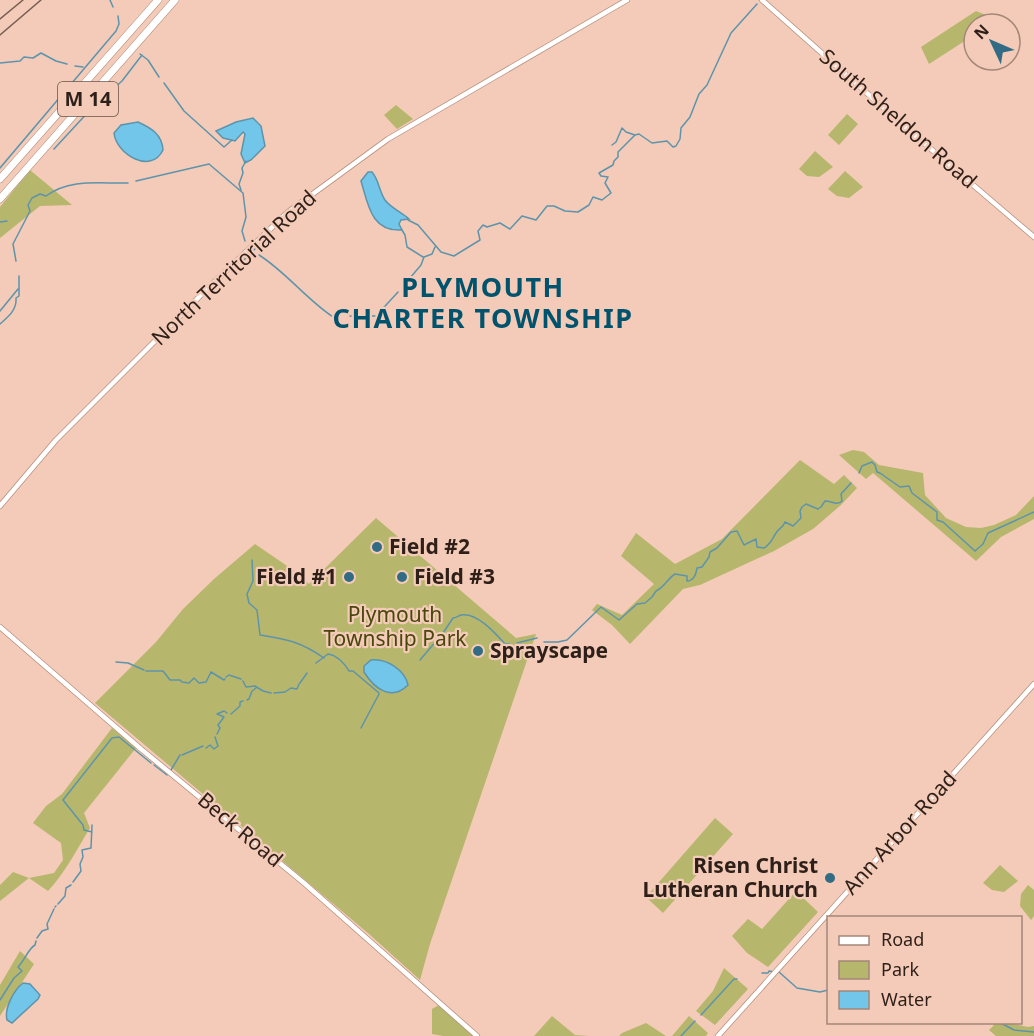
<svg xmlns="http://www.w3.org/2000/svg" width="1034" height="1036" viewBox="0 0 1034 1036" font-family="'Noto Sans',sans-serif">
<rect width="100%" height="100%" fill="#f3cbb8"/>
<!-- green -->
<path fill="#b7b66d" d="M976,11L986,15L995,21L990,24H974V35L929,64L921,47Z
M396,105L413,119L397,129L384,115Z
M847,114L858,124L839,145L828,135Z
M815,151L833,167L819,177L807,176L799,169Z
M30,170L72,205L40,206L0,238V207Z
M845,171L863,187L849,198L837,196L828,189Z
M853,450L864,452L879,465L923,473L925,495L946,518L966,527L981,528L994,525L1016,515L1034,496V519L1001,537L976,561L873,473L866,479L839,455Z
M800,460L834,484L844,475L857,488L841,505L813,529L774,551L700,585L683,589L630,644L612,625L592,610L597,604L622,615L654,584L621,556L636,533L675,564L722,539Z
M376,518L516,638L536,634L430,944L420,980L369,934L95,703L156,642L183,609L214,579L255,544L296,572L309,584Z
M112,728L136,748L84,813L90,828C77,849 65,873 48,891L29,878L0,901V885L13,872L29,878L54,873L63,860L61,843L33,823L46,806L62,794Z
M715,818L733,834L663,913L646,897Z
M1000,865L1018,881L1004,892L992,890L983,883Z
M1028,885L1034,890V916L1031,920L1020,906L1021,894Z
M796,891L818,912L768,967L747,953L732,936L748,919L762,929Z
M20,951L34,964L0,1016V985Z
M724,968L748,989L715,1025L696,1011L713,991Z
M439,1005L473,1036H443L432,1034V1009Z
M552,1016L575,1035L589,1036H534Z
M689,1016L708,1033L706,1036H672Z
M646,1023L666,1036H619L622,1033Z
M991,1023H1009L1028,1027L1034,1026V1036H996L989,1030L994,1025Z"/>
<!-- water -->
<path fill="#71c6ea" stroke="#5d94ab" stroke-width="1.5" d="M253,118L261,126L265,146L251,160L245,163L241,154L245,134L243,132L235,141L223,138L216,131L236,122Z
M138,122C151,128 162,134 163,150C151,175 116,154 114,133L121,125Z
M368,172H372C379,180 379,191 385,200C391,208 401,212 409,219L401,220L399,224L402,230C371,232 368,204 361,181Z
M371,660C386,658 405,670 408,685C391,702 374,688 364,672V666Z
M23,983L30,984L40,995L38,999L12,1023L7,1020C4,1008 14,990 23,983Z"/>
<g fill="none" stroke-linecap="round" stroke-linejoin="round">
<!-- stream -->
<path stroke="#5d94ab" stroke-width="1.5" d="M110,0L113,7
M140,54L148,60L159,77
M0,63L20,61L24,57L33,58L41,53L56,61L67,64
M75,66L83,67
M164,83L184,111L224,147L232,140
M612,145L616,142L622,128L626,132L635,135L639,134L652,143L667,141L673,147L676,146L680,139L681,128L690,117L699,94L707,85L731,33L757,4
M54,149L91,109L122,81L142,55
M0,168L116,31L119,24L118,16
M136,181L209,164L243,193L246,217L242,231L245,241
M241,190L239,184L243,173L242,168L246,161
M408,220L418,225L441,252L454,256L480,240L478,231L483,225L487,227L500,223L510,229L522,216L536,220L547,206H554L565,211L578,212L589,205L593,197L602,200L611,193L605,183L608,177L601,176L599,173L613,165L614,161L618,157V152L635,135
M0,222L7,221
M402,230L405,235L407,247L423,257
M259,255C286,272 306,299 333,317
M16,261L13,244L30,211L28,205L32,198L40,194L46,196C71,178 100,184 128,183
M242,262L269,235
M404,285L421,265L424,257L432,254L435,247
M0,311L18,289
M350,316H376L398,292
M0,324C8,317 17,310 16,298L19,296V276
M859,473L862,466L872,462L875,465L877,472L880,473L900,487L909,486L912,493L937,512V520L943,522L975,551L983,544L988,533L1034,512
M252,560L253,581L247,594L249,603L257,610L260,635C287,639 301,642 324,658
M544,642H558L567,640L601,607L619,620L637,604L645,603L652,597L656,591C664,588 667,579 675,574L687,576V581C694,581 696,575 697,568L702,567L709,557L710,552L717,548L731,532L737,531L744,545L756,539L757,547L764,548C771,544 772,539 776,533C779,528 783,528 785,522L793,526L801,518L800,511L802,507L806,504L818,509L821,507L825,501C832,501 837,506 842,501L841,494L851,483
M517,643L537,638
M420,660L443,633L453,618C456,618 458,616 461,615C477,612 496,634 505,644H510
M116,662L128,663L144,670
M316,663L328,654C337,655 345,664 349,671H353L379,693
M146,671H163L170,680H180L182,682L189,683L194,678L199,683L206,682L211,672L224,680L225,679
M226,677L229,675L241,679
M243,681L246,687L255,686L263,691L271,693
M300,683L307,673
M274,693L285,692L291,688L297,689L299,684
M247,700L249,699L252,691L256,688
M231,714L240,706V702L243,701
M361,728L379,694
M217,734L220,728L218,725L224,717L217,714L224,711L227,713
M206,748L210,745L214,749L218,746L215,737
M182,755L203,746
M154,765L167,775
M171,770L180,755
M92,832L84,830L83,825L63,800L112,738L119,737L151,763
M73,882L81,871L80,864L83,857L82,850L91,848L92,825
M58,904L65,896L66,888L71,885
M55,907L56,906
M37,938L42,931L48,929L47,924L54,909
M779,972L797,988L820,992L828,990
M762,973H768L769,971L774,972
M0,1000L14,978L22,971L18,967C25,960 28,949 35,945L36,941
M701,1015L734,979H737
M999,1022L1014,1030L1034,1032
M681,1036L695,1021"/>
<defs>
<path id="secondary" d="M762,0L904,126L1034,237
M0,506L56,440L207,289L288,212L388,139L627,0
M0,627L141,749L304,883L477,1036
M718,1036L1034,684"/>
<path id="highway" d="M0,179L158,0
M0,199L175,0"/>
</defs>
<!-- secondary casing -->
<use href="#secondary" stroke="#b6907e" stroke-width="6"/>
<!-- highway casing -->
<use href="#highway" stroke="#b6907e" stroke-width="8"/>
<!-- secondary -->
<use href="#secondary" stroke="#fff" stroke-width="4.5"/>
<!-- highway -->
<use href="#highway" stroke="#fff" stroke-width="7"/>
<!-- rail -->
<path stroke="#765e52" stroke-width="1.5" d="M0,19L23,0
M0,35L41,0"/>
</g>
<!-- markers -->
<g fill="#316c84" stroke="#f3cbb8" stroke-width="2">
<circle cx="377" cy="547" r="6"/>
<circle cx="349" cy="577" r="6"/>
<circle cx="402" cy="577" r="6"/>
<circle cx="478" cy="651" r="6"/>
<circle cx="830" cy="878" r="6"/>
</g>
<g text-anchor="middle" stroke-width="4.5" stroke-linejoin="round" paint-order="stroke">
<!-- shield labels -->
<rect fill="#f3cbb8" stroke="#695348" stroke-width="1.5" x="58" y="82" width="60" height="34" rx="4.5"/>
<g font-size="20" font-weight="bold" fill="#2e1f18">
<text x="88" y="106">M 14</text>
</g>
<!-- street labels -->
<g font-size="21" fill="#2e1f18" stroke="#f3cbb8">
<text transform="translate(898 119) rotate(41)" y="7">South Sheldon Road</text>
<text transform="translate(234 268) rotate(-43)" y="7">North Territorial Road</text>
<text transform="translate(240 830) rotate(40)" y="7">Beck Road</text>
<text transform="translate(900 833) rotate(-48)" y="7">Ann Arbor Road</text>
</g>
<!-- poi labels -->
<g font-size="21" font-weight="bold" fill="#2e1f18" stroke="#f3cbb8" text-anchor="start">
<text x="389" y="554">Field #2</text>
<text x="337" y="584" text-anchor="end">Field #1</text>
<text x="414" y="584">Field #3</text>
<text x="490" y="658">Sprayscape</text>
<text x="818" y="873" text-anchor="end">Risen Christ<tspan x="818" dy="24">Lutheran Church</tspan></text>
</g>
<!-- park labels -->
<g font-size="21" fill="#49470c" stroke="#f3cbb8">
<text x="395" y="622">Plymouth<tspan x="395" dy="24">Township Park</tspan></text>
</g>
<!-- district labels -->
<g font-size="27" font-weight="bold" letter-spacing="1.5" fill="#00536d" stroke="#f3cbb8">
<text x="483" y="297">PLYMOUTH<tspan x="483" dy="31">CHARTER TOWNSHIP</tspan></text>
</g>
</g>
<!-- legend -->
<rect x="827" y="916" width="195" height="108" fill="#f3cbb8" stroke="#a48678" stroke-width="1.5"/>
<rect x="839" y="936" width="30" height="9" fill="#ffffff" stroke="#a48678" stroke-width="1.5"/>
<text x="881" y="946" font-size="18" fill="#2e1f18">Road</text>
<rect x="839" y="961" width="30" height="18" fill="#b7b66d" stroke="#a48678" stroke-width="1.5"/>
<text x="881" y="976" font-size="18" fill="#2e1f18">Park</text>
<rect x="839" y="991" width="30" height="18" fill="#71c6ea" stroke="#a48678" stroke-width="1.5"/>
<text x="881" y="1006" font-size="18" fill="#2e1f18">Water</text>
<!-- north arrow -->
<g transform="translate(992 42) rotate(314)"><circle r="28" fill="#f3cbb8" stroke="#a48678" stroke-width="1.5"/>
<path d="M0-4.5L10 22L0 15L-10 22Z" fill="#316c84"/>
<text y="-9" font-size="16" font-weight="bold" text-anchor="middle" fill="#2e1f18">N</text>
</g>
</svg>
